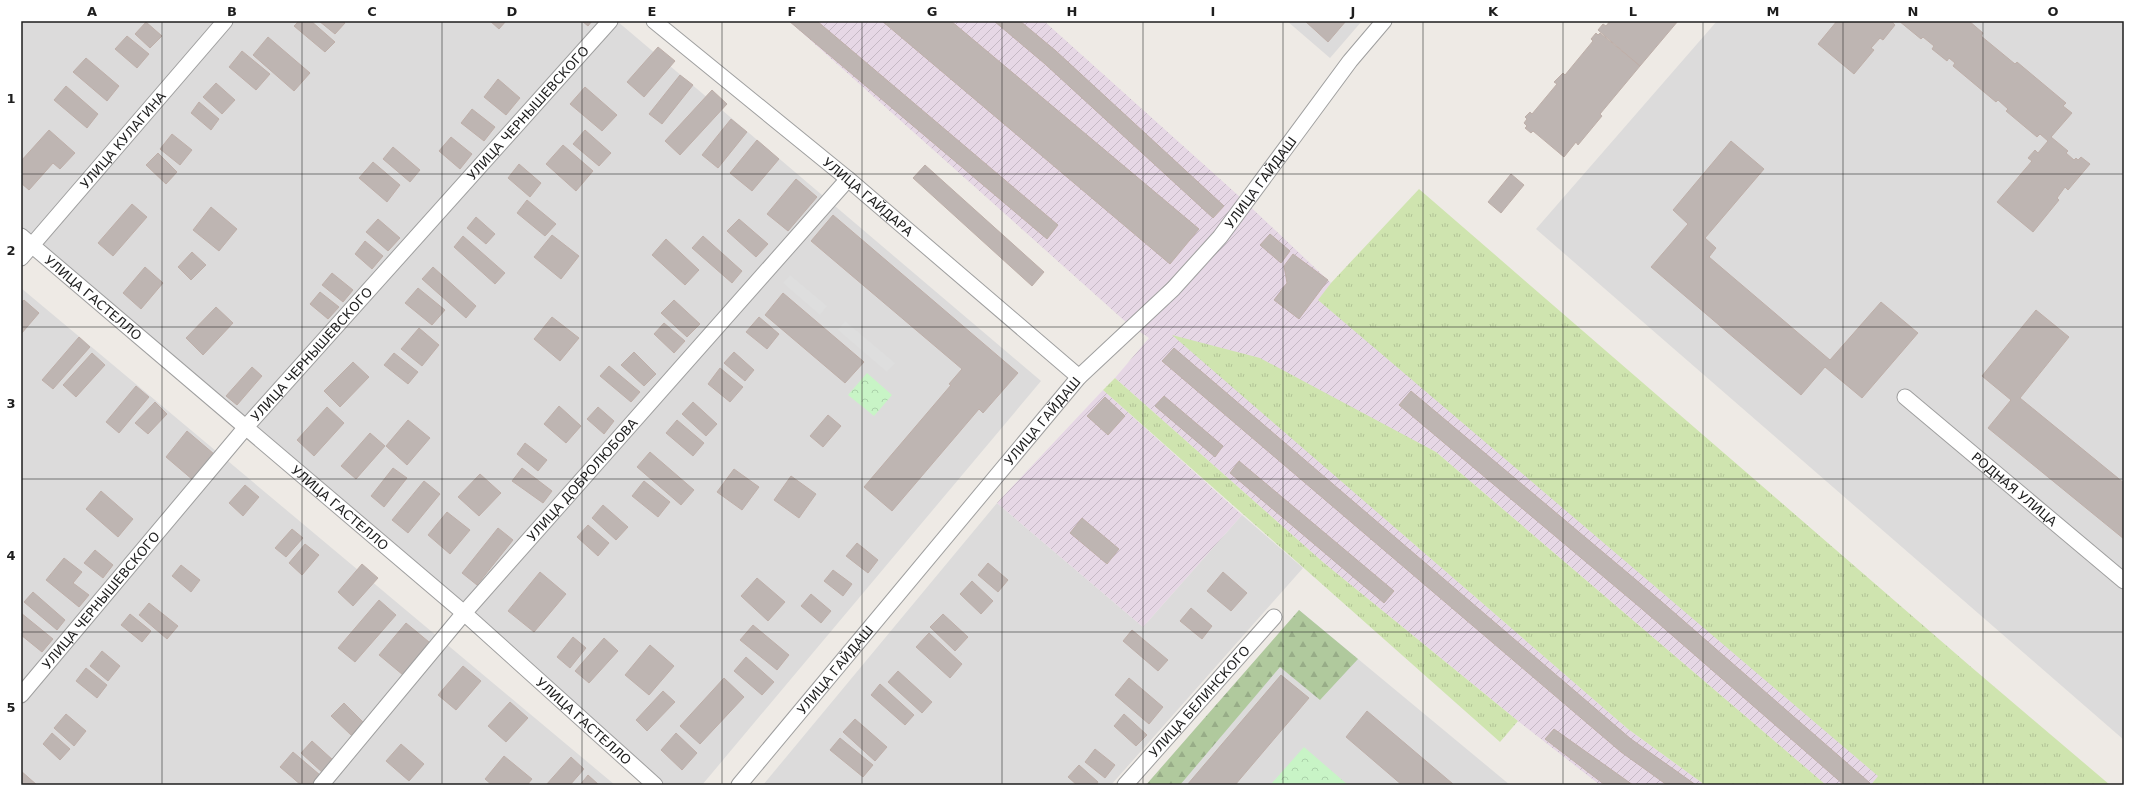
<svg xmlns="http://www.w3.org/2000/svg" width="2145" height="806" viewBox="0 0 2145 806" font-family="'DejaVu Sans',sans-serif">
<defs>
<pattern id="industrial-furrows" width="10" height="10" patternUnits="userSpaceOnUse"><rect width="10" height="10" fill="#e6d7e5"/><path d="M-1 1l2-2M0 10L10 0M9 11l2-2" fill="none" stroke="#c5b8c4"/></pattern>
<pattern id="grass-tufts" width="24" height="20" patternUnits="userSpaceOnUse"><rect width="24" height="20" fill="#cfe4af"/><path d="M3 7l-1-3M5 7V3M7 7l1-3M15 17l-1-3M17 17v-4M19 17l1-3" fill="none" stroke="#b1c396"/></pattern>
<pattern id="forest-firs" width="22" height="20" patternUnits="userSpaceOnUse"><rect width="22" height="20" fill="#b0c99d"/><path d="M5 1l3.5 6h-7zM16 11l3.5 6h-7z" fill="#97ac87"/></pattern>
<pattern id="park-crowns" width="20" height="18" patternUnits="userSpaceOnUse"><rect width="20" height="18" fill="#c8f4c6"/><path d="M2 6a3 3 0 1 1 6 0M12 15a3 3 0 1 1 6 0" fill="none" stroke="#abd1aa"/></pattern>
</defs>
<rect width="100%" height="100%" fill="#eeeae5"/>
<!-- residential -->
<path fill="#dcdbdb" d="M21,21H617L1041,381L702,785H662L21,240Z
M1287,21H1362L1330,58Z
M1717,21H2124V740L1536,229Z
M21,288L615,785H21Z
M997,503L1143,627L1242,515L1303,568L1111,785H763Z
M1299,610L1510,785H1146Z"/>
<!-- industrial -->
<path fill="url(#industrial-furrows)" d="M789,21H1044L1240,197L1331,283L1319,300L1879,776L1871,785H1826L1436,452L1173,335L1628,729L1705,785H1600L1518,721L1324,563L1115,378L1149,338L1127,323Z
M1103,390L1242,515L1143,627L997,503Z"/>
<!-- grass -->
<path fill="url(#grass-tufts)" d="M1419,189L1970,666L2110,785H1871L1878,776L1318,300L1331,283Z
M1172,335L1260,358L1436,452L1826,785H1705L1628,729Z
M1115,378L1324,563L1518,721L1500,742L1103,390Z"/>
<!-- forest -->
<path fill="url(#forest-firs)" d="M1299,610L1358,659L1320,700L1280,667L1180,785H1146Z"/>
<!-- park -->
<path fill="url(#park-crowns)" d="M867,373L892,395L874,416L848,395Z
M1304,747L1348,785H1274L1272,783Z"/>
<!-- parking -->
<path fill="#dedede" d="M790,275L827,306L820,315L783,283Z
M845,321L895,363L887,372L838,330Z"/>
<!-- building -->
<path fill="#beb5b2" stroke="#beafa9" d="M299,21H311L335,42L325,52L294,26Z
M319,21H342L345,23L335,34Z
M490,21H506L499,29Z
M582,21H592L588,26Z
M789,21H817L1058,225L1047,239Z
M882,21H951L1199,229L1170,264Z
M994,21H1020L1056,51L1224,206L1213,218L1045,64Z
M1305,21H1346L1328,42Z
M1610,21H1678L1640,66L1598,30L1603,24L1606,26Z
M1837,21H1893L1892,22L1895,25L1883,40L1880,38L1871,48L1874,50L1854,74L1818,44Z
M1899,21H1969L1983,33L1981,36L2015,64L2017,62L2066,103L2063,106L2072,113L2051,137L2068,151L2066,153L2074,160L2076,158L2078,160L2081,157L2090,164L2068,190L2065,187L2057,198L2059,200L2033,232L1997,202L2032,161L2028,158L2035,150L2038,153L2048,141L2040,134L2037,137L2006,111L2008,109L1998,100L1996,102L1953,66L1955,63L1949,58L1947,61L1932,49L1934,46L1923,37L1921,39Z
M146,22L162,36L150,48L135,34Z
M1596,33L1598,35L1600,33L1640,66L1600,114L1602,116L1578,145L1576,142L1564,157L1533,131L1531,133L1525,128L1527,126L1524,123L1527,119L1525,117L1530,112L1532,114L1557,84L1554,82L1563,73L1565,75L1593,41L1591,39Z
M127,36L149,54L137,68L115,49Z
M268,37L310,73L294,91L253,55Z
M658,47L675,61L644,97L627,82Z
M242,51L270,74L256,90L229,67Z
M86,58L119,86L107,101L73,72Z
M680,75L693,85L662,124L649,114Z
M498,79L520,98L506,115L484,97Z
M216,83L235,100L222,114L203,97Z
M66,86L98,114L87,128L54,100Z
M585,87L617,115L602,131L570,104Z
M712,90L727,104L680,155L665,141Z
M199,102L219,119L211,130L191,113Z
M472,109L495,127L484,141L461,123Z
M731,119L747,132L718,168L702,155Z
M49,130L75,153L60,169L53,163L29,190L21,183V161Z
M585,130L611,153L599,166L573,144Z
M172,134L192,150L180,165L160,149Z
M451,137L472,154L460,169L439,151Z
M757,140L779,159L752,191L730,173Z
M1731,141L1764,169L1705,238L1716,248L1709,257L1830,360L1881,302L1918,333L1862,398L1825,367L1801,395L1651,267L1688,224L1673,210Z
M563,145L593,171L576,191L546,164Z
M393,147L420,170L410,182L383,159Z
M158,153L177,172L166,184L146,165Z
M373,162L400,185L387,202L359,178Z
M519,164L541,183L530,197L508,178Z
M925,165L1044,272L1032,286L913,178Z
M1511,174L1524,185L1501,213L1488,202Z
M796,179L817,197L788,231L767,214Z
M527,200L556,224L545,236L517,213Z
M132,204L147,217L113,256L98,243Z
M211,207L237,229L219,251L193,230Z
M833,215L1018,373L983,413L979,409L892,511L864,487L951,385L949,384L962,369L811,241Z
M476,217L495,234L486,244L467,228Z
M378,219L400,238L388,251L366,232Z
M739,219L768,244L756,257L727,231Z
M1270,234L1290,251L1281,263L1260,245Z
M552,235L579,256L561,279L534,257Z
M463,236L505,273L495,284L454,247Z
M703,236L742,271L732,283L692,248Z
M666,239L699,270L685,285L652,255Z
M365,241L383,256L372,269L355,254Z
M192,252L206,265L191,280L178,267Z
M1293,254L1328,280L1299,319L1274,300L1287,283L1284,266Z
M145,267L163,283L141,309L123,293Z
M433,267L476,306L466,318L422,279Z
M332,273L353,290L343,302L322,285Z
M418,288L445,310L432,325L405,303Z
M320,292L339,307L328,319L310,304Z
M783,293L864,362L845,383L765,315Z
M24,300L39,313L21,334V303Z
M674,300L700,324L687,337L661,313Z
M216,307L233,323L203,355L186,338Z
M2036,310L2069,337L2020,398L2124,483V539L1988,428L2011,400L1982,376Z
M552,317L579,338L560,361L534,339Z
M759,317L779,334L767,349L746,332Z
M664,323L685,341L674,353L654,334Z
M419,328L439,345L422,366L401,349Z
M79,337L90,347L53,389L42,380Z
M1174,348L1631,739L1696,785H1667L1621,752L1162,361Z
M634,352L656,374L644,386L621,365Z
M734,352L754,370L745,381L724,363Z
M92,353L105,365L76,397L63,385Z
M394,353L418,372L408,384L384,365Z
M353,362L369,377L340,407L324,391Z
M609,366L640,392L631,402L600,376Z
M252,367L262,376L237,405L226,396Z
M720,368L743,387L730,402L708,384Z
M136,386L149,397L119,433L106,422Z
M1411,391L1654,595L1870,783L1869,785H1844L1642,609L1399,405Z
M1164,396L1223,446L1215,457L1155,406Z
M1105,397L1125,416L1108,435L1087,416Z
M155,402L167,414L148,434L135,423Z
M693,402L717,424L706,436L682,414Z
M559,406L581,426L566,443L544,424Z
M327,407L344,423L314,456L297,440Z
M598,407L614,421L604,434L587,419Z
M828,415L841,426L823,447L810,436Z
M408,420L430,438L407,465L386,446Z
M677,420L704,443L693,456L666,433Z
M187,431L214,454L193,480L166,457Z
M370,433L385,446L356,479L341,466Z
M525,443L547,460L538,471L517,454Z
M650,452L694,490L681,505L637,467Z
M1239,461L1394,591L1384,603L1230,473Z
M393,468L407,478L384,507L371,496Z
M522,468L552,491L543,503L512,481Z
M734,469L759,487L742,510L717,492Z
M480,474L501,493L479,516L458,497Z
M791,476L816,494L799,518L774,500Z
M424,481L440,494L408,533L392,520Z
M644,481L670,502L658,517L632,496Z
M245,485L259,497L243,516L229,503Z
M101,491L133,519L118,537L86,509Z
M603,505L628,527L616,540L592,518Z
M447,512L470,530L450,554L428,535Z
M1082,518L1119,549L1107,564L1070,533Z
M588,525L609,543L598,556L577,537Z
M498,528L513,540L477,585L462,573Z
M292,529L303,538L286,557L275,548Z
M857,543L878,560L868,573L846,556Z
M305,544L319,555L302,575L289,563Z
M95,550L113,565L103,578L84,563Z
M64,558L82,572L73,583L89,595L79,607L46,580Z
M988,563L1008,580L998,592L978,575Z
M362,564L378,578L353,606L338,592Z
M181,565L200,580L191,592L172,576Z
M833,570L852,584L843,596L824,581Z
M540,572L566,594L534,632L508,611Z
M1223,572L1247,593L1231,611L1207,591Z
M757,578L785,602L768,621L741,596Z
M972,581L993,601L981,614L960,594Z
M33,592L65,620L57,630L24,602Z
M811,594L831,611L821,623L801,606Z
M379,600L396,615L355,662L338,648Z
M149,603L178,626L167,639L139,615Z
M1191,608L1212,626L1202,639L1180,621Z
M21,613L53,639L42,652L21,635Z
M130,614L151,631L142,642L121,625Z
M943,614L968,637L955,651L930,627Z
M406,623L429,642L403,675L379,655Z
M753,625L789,655L777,670L740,640Z
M1132,630L1168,660L1158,671L1123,641Z
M929,633L962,664L950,678L916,647Z
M573,637L586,648L570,668L557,657Z
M604,638L618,651L589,683L575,671Z
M650,645L674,666L649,695L625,675Z
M102,651L120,666L108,681L90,666Z
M746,657L774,682L762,695L734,671Z
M463,666L481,681L456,710L438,695Z
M86,668L107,685L97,698L76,681Z
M898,671L932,702L922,713L888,682Z
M1281,675L1309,698L1235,785H1187Z
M724,678L744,697L700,744L680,726Z
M1129,678L1163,707L1149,724L1115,695Z
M880,684L914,715L905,725L871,695Z
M663,691L675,702L647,731L636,720Z
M510,702L528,718L506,742L488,726Z
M344,703L364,723L351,735L331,716Z
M1367,711L1453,784L1452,785H1402L1346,737Z
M66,714L86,731L74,746L54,728Z
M1124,714L1147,735L1136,746L1114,726Z
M855,719L887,747L875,761L843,732Z
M1554,729L1633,785H1605L1545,739Z
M52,733L70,749L60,760L43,744Z
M676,733L697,753L682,770L661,750Z
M840,738L873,765L863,777L830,750Z
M312,741L334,761L323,773L301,753Z
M401,744L424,764L409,781L386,761Z
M1095,749L1115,765L1105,778L1085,762Z
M293,752L320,775L311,785H301L280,767Z
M504,756L532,779L527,785H492L485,779Z
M571,757L584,769L570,785H546Z
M1079,765L1098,782L1096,785H1077L1068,777Z
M21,771L37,785H21Z
M588,775L599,785H580Z"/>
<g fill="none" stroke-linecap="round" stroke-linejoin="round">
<defs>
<g id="minor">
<path id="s1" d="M654,21L848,179L1079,377"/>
<path id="s2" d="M21,236L464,613L655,785"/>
<path id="s3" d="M21,258L225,21"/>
<path id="s4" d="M1905,397L2124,581"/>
<path id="s5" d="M21,695L246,427L610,21"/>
<path id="s6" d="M321,785L464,613L848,179"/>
<path id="s7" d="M739,785L1079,377L1173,289L1220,237L1350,61L1384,21"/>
<path id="s8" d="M1125,785L1274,617"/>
</g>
</defs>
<!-- minor casing -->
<use href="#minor" stroke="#9f9f9f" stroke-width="17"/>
<!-- minor -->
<use href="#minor" stroke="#fff" stroke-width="15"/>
</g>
<!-- grid -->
<path fill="none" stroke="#1e1e1e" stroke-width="1" stroke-opacity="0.55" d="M162,21V785M302,21V785M442,21V785M582,21V785M722,21V785M862,21V785M1002,21V785M1143,21V785M1283,21V785M1423,21V785M1563,21V785M1703,21V785M1843,21V785M1983,21V785M21,174H2124M21,327H2124M21,479H2124M21,632H2124"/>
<g text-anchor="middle" stroke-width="3" stroke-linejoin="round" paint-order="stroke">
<!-- street labels -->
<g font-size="13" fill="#1e1e1e" stroke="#fff">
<text dy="5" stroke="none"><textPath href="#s5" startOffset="772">УЛИЦА ЧЕРНЫШЕВСКОГО</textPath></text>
<text dy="5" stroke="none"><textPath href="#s3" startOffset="156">УЛИЦА КУЛАГИНА</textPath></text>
<text dy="5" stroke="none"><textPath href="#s7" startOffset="798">УЛИЦА ГАЙДАШ</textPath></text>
<text dy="5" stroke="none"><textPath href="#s1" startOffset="277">УЛИЦА ГАЙДАРА</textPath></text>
<text dy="5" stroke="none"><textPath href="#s2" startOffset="95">УЛИЦА ГАСТЕЛЛО</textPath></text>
<text dy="5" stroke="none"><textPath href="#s5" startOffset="448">УЛИЦА ЧЕРНЫШЕВСКОГО</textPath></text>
<text dy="5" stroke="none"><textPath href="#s7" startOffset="474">УЛИЦА ГАЙДАШ</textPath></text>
<text dy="5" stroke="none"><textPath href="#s6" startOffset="402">УЛИЦА ДОБРОЛЮБОВА</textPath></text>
<text dy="5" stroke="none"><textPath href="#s4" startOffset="143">РОДНАЯ УЛИЦА</textPath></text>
<text dy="5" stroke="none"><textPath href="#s2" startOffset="419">УЛИЦА ГАСТЕЛЛО</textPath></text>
<text dy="5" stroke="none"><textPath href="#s5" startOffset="124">УЛИЦА ЧЕРНЫШЕВСКОГО</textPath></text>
<text dy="5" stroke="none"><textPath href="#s7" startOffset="150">УЛИЦА ГАЙДАШ</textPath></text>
<text dy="5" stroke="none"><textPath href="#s8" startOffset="112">УЛИЦА БЕЛИНСКОГО</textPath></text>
<text dy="5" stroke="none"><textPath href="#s2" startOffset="743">УЛИЦА ГАСТЕЛЛО</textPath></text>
</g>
</g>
<!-- border -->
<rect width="2145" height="806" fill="none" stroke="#ffffff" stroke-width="44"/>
<rect x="22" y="22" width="2101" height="762" fill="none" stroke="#1e1e1e" stroke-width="1.5"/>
<g font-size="13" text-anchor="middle" font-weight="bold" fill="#1e1e1e">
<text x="92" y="16">A</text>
<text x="232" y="16">B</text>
<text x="372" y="16">C</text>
<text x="512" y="16">D</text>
<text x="652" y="16">E</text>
<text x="792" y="16">F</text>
<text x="932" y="16">G</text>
<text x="1072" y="16">H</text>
<text x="1213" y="16">I</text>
<text x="1353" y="16">J</text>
<text x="1493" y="16">K</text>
<text x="1633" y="16">L</text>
<text x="1773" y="16">M</text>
<text x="1913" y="16">N</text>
<text x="2053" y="16">O</text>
<text x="11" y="103">1</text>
<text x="11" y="255">2</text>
<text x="11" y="408">3</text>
<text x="11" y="560">4</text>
<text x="11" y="712">5</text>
</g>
</svg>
